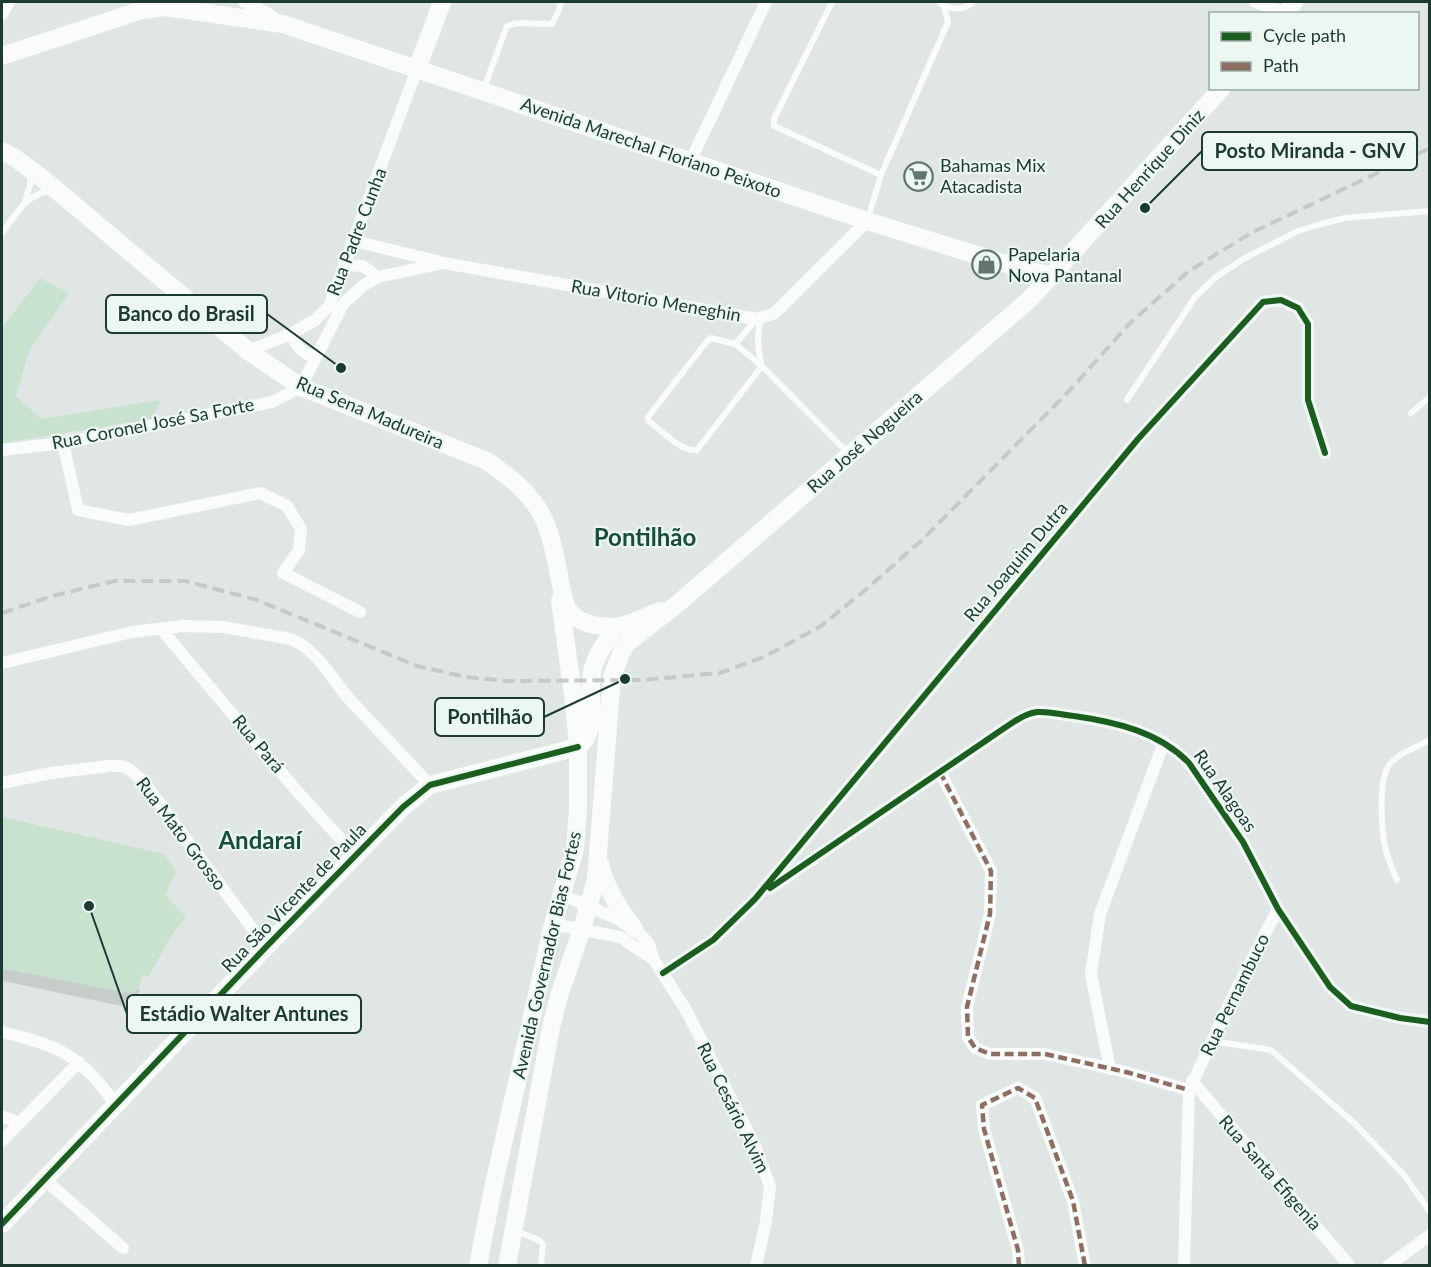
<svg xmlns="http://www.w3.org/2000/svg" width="1431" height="1267" viewBox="0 0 1431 1267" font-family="Lato,sans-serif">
<rect width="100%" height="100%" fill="#e0e6e3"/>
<!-- green -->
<path fill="#c7e2ce" d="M40,278L69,293L29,351L16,396L41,419L161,400L151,419L4,443L2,440V328Z
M2,817L164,854L176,872L165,895L186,917L171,936L149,976L143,975L133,1008L2,980Z"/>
<!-- building -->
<path fill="#c7ceca" stroke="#c8cfcc" stroke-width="1.5" d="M2,969L129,994L139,990L133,1008L2,980Z"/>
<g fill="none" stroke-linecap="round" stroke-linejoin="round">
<!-- lane -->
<path stroke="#fafbfb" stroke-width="6" d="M832,2L774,119V126L881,175L948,22L944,6L939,2
M944,6C956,10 964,10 973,2
M483,91L507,26L517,23L552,24L559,10L561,2
M25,201L30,185V173
M868,218L881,175
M2,233C17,213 24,196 51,190
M761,319C757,336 757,348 762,366L848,453
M711,338L735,344L762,366L697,450C683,453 660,430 649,421L648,417L707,341Z
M735,344L756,320
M1127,400L1195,297L1216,277L1245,258L1298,231L1321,224L1345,218L1430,211
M1411,413L1430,397
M1397,880C1394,871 1389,863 1387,854C1381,836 1378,780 1389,765C1398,753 1417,747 1430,740
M1212,1041L1271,1050L1354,1123L1404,1175L1430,1212
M515,1230L540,1241L543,1244L541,1266"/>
<!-- street -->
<path stroke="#fafbfb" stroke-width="12" d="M244,2L269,14L280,22
M1255,2L1286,13
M2,14L9,2
M690,162L766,2
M355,241L444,263L757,319L775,313L867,221
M345,265L363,266L378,277
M293,333C295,347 302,354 316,357
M248,351L293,333L315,320L329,306L417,69
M63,443L78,510L129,520L260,493L287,506L301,529L299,550L283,573L360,612
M2,450L63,443L272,402L301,387L343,304L364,285L378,277L439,264
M162,630L296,790L356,856
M2,663L132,632L183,626L223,627L291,639C318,650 332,680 351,701C377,729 404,757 430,785
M940,772L991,871L990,914L967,1007L968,1037L975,1048L990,1054H1045L1126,1072L1189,1090
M2,783L51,773L109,766H121L129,769L144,782L266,947
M769,889L1000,731C1011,724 1023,714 1037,712C1049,711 1062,715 1074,716C1116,722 1159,732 1189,763L1243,842L1278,909L1330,987L1351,1006L1400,1018L1430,1022
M562,895L618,919L641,935L649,944L654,960L686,1010L755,1146L770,1186L766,1221L756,1266
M553,924L620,937L653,959
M663,973L713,940L755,899L1138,439L1263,302L1281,300L1298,308L1308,324V400L1325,453
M2,1032C58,1045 82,1056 115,1104
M1110,1069L1091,974L1100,914L1164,742
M1192,1081L1348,1264
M2,1116L19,1123
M2,1141L79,1062
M43,1178L123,1248
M1019,1266L1018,1250L984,1129L982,1105L1018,1088L1035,1098L1073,1201L1085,1266
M1184,1266L1189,1090L1235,992L1278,909
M1388,1266L1430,1235"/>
<!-- secondary -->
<path stroke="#fafbfb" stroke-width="18" d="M1286,14L1294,2
M2,56L142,10L165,7L283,24L867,221L1019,268L1052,276
M417,69L442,2
M2,151L15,158L42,178L248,351L301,387L487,461C510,477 534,495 545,522C556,547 558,577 565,604C574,623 594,627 614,627C628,626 646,616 660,611
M600,864C607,890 618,908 634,928
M2,1224L266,947L403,807L430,785L578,747C601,729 586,693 593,668C597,653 608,639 616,627
M478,1266L493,1188L553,924L575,849L578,809V747L573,694L560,601
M507,1266L551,1027L559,996L582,929L596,879L612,677L622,651L628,642L675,606L1030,299L1222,88"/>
<!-- rail -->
<path stroke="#c5c9c8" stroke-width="4" stroke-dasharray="12 6" stroke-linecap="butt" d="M2,613L52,596L114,581H185L257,600L417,666L466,677L507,681L643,680L720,673L764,657L821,626L863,592L922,540L1071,389L1129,324L1189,271L1251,233L1430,148"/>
<!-- quiet -->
<path stroke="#8d6e63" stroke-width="4.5" stroke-dasharray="9 4.5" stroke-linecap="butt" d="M940,772L991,871L990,914L967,1007L968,1037L975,1048L990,1054H1045L1126,1072L1189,1090
M1019,1266L1018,1250L984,1129L982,1105L1018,1088L1035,1098L1073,1201L1085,1266"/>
<defs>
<path id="cycleway" d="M770,888L1000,731C1011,724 1023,714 1037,712C1049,711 1062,715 1074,716C1116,722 1159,732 1189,763L1243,842L1278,909L1330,987L1351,1006L1400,1018L1430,1022
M663,973L713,940L755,899L1138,439L1263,302L1281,300L1298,308L1308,324V400L1325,453
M2,1224L266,947L403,807L430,785L578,747"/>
</defs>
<!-- cycleway casing -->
<use href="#cycleway" stroke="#ecf7f1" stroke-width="10"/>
<!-- cycleway -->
<use href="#cycleway" stroke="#1b5e20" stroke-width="6"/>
</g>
<!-- icons -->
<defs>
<symbol id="supermarket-ring" viewBox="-11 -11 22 22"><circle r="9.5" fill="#ecf7f1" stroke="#617670" stroke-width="1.5"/><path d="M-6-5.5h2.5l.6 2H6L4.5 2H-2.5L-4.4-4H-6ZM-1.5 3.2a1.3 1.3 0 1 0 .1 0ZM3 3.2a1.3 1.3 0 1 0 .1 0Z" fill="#617670"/></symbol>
<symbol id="shop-ring" viewBox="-11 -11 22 22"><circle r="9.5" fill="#ecf7f1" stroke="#617670" stroke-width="1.5"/><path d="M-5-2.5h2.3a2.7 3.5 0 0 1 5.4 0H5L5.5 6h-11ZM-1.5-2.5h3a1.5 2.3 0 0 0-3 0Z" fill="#617670"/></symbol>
</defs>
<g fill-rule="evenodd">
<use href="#supermarket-ring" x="902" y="160" width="33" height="33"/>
<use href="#shop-ring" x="970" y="248" width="33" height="33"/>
</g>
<g text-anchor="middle" stroke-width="4.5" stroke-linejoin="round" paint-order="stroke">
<!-- street labels -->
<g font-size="18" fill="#1d3a32" stroke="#ecf7f1">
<text transform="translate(651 148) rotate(19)" y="6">Avenida Marechal Floriano Peixoto</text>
<text transform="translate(1150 169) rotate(-48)" y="6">Rua Henrique Diniz</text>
<text transform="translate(357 232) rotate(-69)" y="6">Rua Padre Cunha</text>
<text transform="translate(656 301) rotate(10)" y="6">Rua Vitorio Meneghin</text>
<text transform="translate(370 413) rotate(23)" y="6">Rua Sena Madureira</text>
<text transform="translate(153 424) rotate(-11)" y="6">Rua Coronel José Sa Forte</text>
<text transform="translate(865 442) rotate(-41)" y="6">Rua José Nogueira</text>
<text transform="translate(1016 562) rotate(-50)" y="6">Rua Joaquim Dutra</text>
<text transform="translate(258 744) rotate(50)" y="6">Rua Pará</text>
<text transform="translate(1225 791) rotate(55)" y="6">Rua Alagoas</text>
<text transform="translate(181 834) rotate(53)" y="6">Rua Mato Grosso</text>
<text transform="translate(294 898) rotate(-46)" y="6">Rua São Vicente de Paula</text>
<text transform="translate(547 955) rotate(-77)" y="6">Avenida Governador Bias Fortes</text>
<text transform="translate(1235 995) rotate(-64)" y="6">Rua Pernambuco</text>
<text transform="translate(733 1108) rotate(64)" y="6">Rua Cesário Alvim</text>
<text transform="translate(1270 1173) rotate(49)" y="6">Rua Santa Efigenia</text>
</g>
<!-- poi labels -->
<g font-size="18" fill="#1d3a32" stroke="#ecf7f1" text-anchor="start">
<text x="940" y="172">Bahamas Mix<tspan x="940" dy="21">Atacadista</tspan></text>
<text x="1008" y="261">Papelaria<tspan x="1008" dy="21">Nova Pantanal</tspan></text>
</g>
<!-- district labels -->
<g font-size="24" font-weight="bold" fill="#174d3f" stroke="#ecf7f1">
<text x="645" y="546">Pontilhão</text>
<text x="260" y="849">Andaraí</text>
</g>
</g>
<!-- callouts -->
<path fill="none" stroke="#1d3a32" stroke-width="2" d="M1145 208L1202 151M341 368L267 314M625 679L544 717M89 906L127 1014"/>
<g fill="#1d3a32" stroke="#ecf7f1" stroke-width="2">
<circle cx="1145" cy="208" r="6"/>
<circle cx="341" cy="368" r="6"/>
<circle cx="625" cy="679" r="6"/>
<circle cx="89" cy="906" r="6"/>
</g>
<g fill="#ecf7f1" stroke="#1d3a32" stroke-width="2">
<rect x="1202" y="132" width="215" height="38" rx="6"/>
<rect x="106" y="295" width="161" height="38" rx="6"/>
<rect x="435" y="698" width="109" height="38" rx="6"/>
<rect x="127" y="995" width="234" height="38" rx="6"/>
</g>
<g font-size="20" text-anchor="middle" font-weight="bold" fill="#1d3a32">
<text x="1310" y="158">Posto Miranda - GNV</text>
<text x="186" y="321">Banco do Brasil</text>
<text x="490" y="724">Pontilhão</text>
<text x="244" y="1021">Estádio Walter Antunes</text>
</g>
<!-- border -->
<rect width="1431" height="1267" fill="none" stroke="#1d3a32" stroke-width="6"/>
<!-- legend -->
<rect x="1209" y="12" width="210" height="78" fill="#ecf7f1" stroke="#99aba5" stroke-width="1.5"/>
<rect x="1221" y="32" width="30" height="9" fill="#1b5e20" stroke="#99aba5" stroke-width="1.5"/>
<text x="1263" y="42" font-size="18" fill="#1d3a32">Cycle path</text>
<rect x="1221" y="62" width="30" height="9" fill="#8d6e63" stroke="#99aba5" stroke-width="1.5"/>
<text x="1263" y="72" font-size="18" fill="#1d3a32">Path</text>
</svg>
